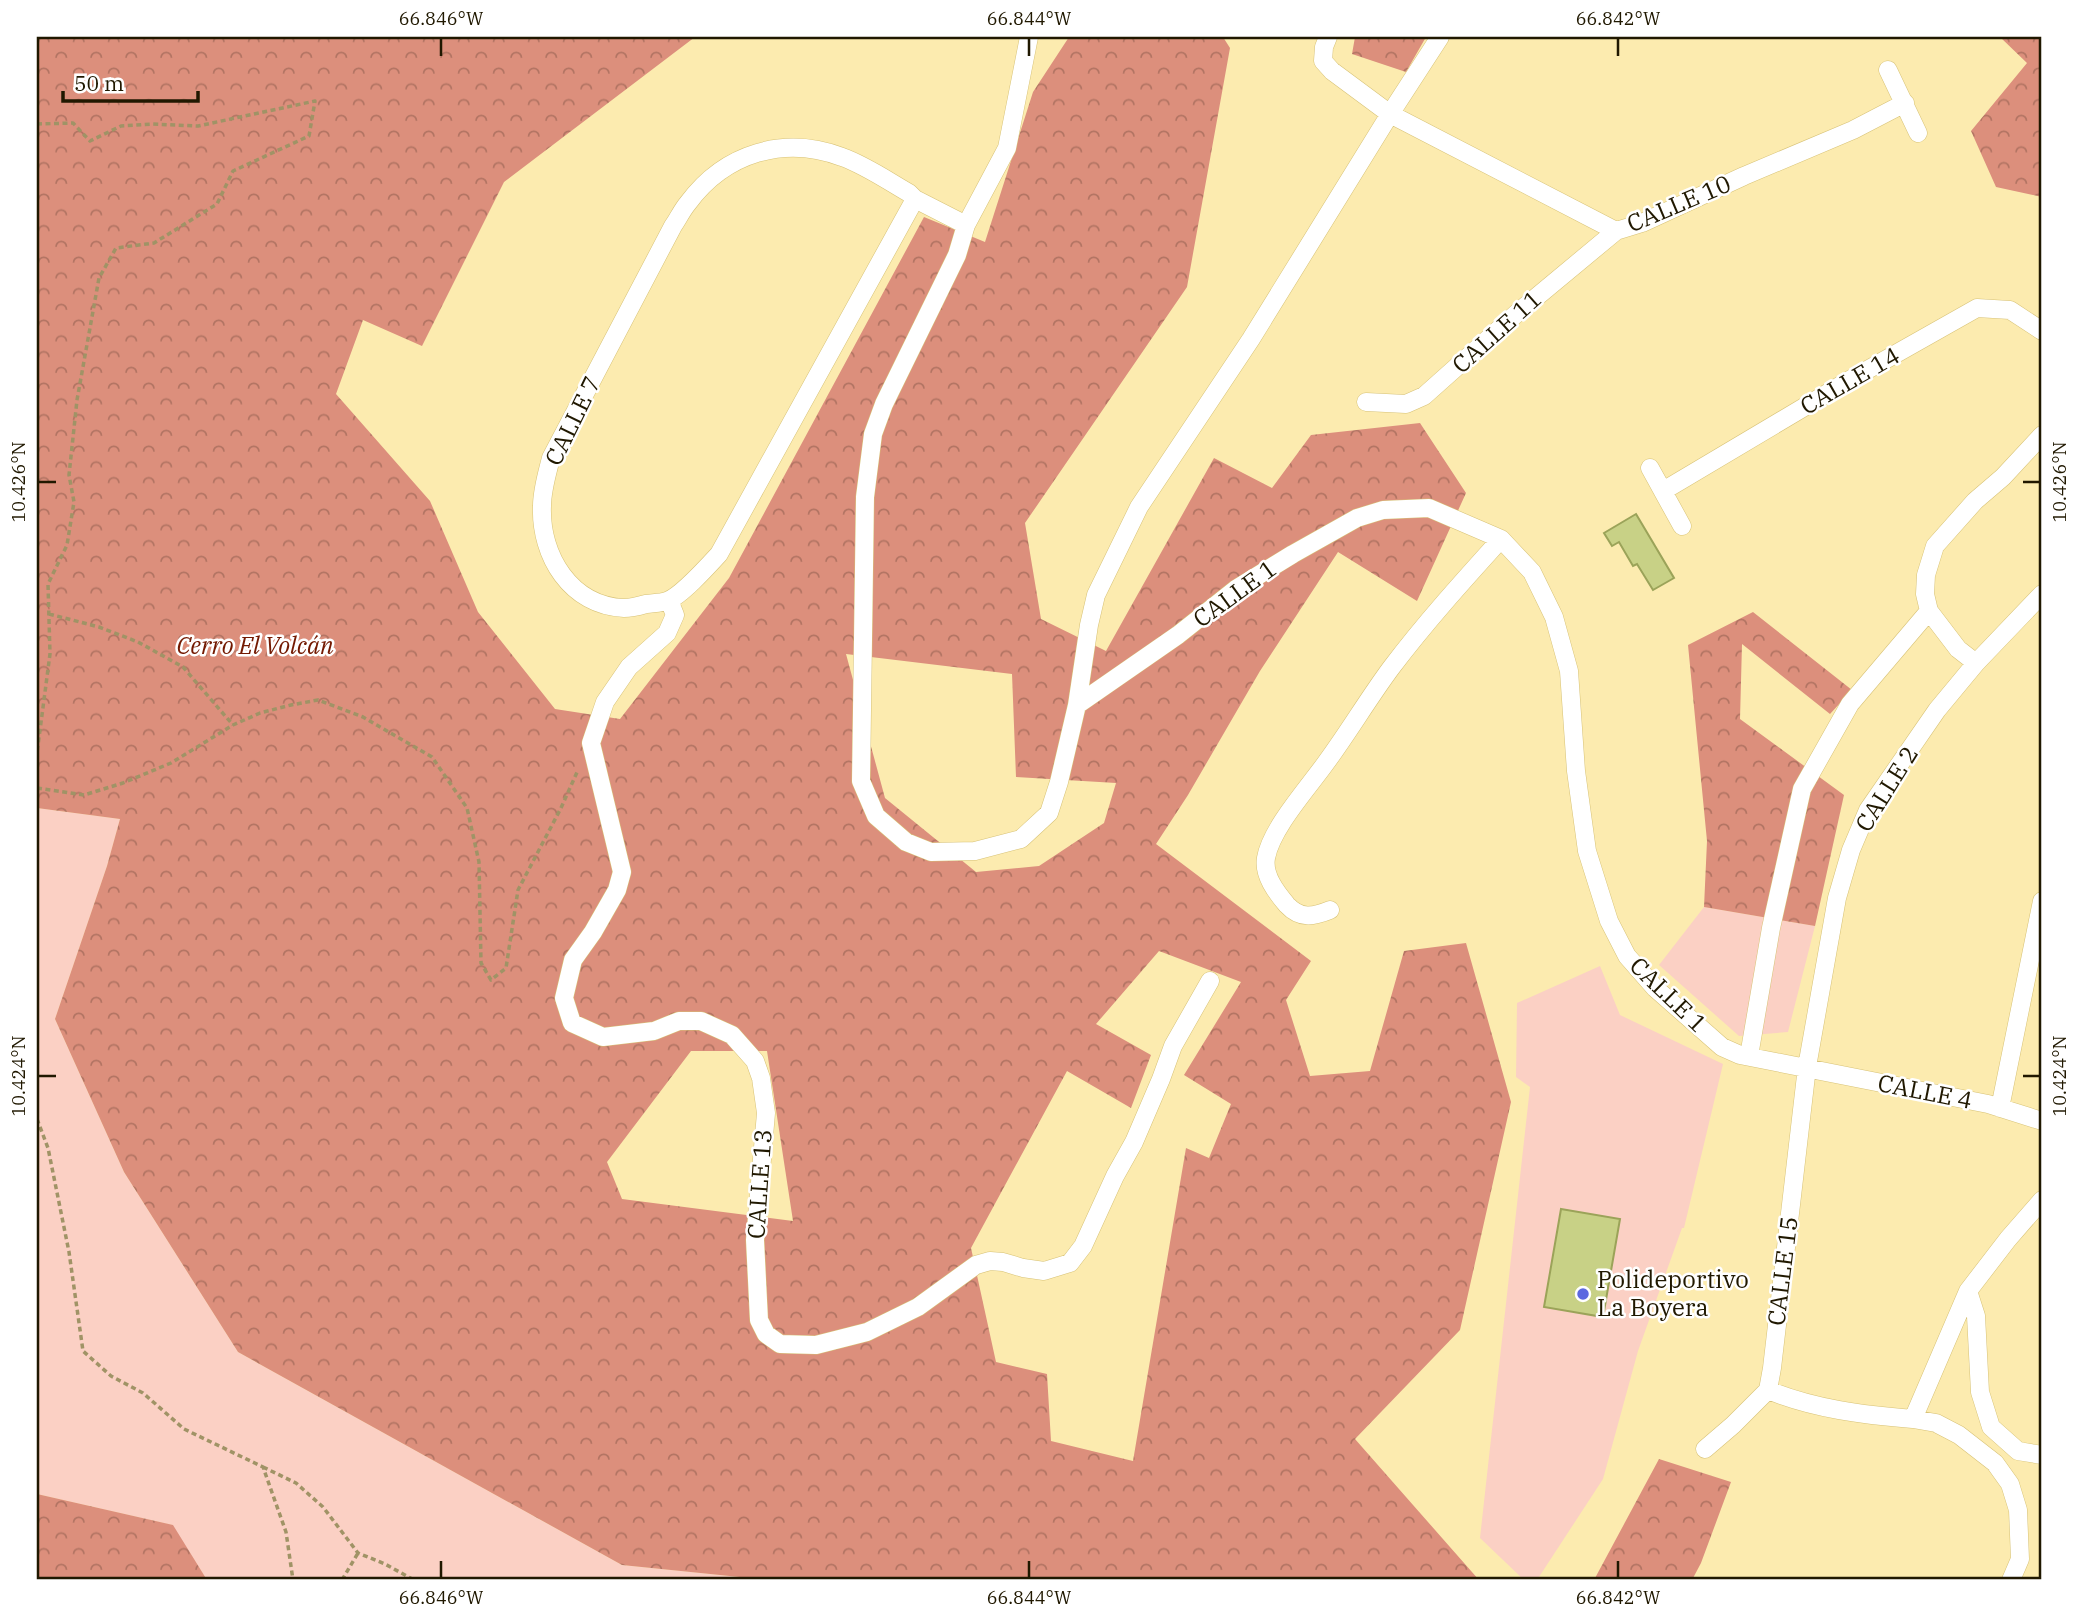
<svg xmlns="http://www.w3.org/2000/svg" width="2079" height="1617" viewBox="0 0 2079 1617" font-family="'IBM Plex Serif',serif">
<defs>
<pattern id="forest-crowns" width="20" height="18" patternUnits="userSpaceOnUse" patternTransform="scale(1.75)"><rect width="20" height="18" fill="#dc8f7c"/><path d="M2 6a3 3 0 1 1 6 0M12 15a3 3 0 1 1 6 0" fill="none" stroke="#b27463"/></pattern>
</defs>
<rect width="100%" height="100%" fill="#fcebaf"/>
<!-- grass -->
<path fill="#fbd0c4" d="M37,808L120,819L107,866L55,1019L124,1172L238,1352L622,1565L768,1580H207L172,1525L37,1494Z
M1704,907L1815,926L1788,1032L1739,1036L1659,965Z
M1600,966L1620,1015L1723,1064L1684,1228H1682L1638,1351L1603,1479L1537,1580H1524L1480,1538L1530,1087L1516,1077L1517,1003Z"/>
<!-- forest -->
<path fill="url(#forest-crowns)" fill-rule="evenodd" d="M37,37H695L504,182L422,346L363,320L336,394L430,501L478,612L555,709L620,719L729,578L924,217L985,242L1033,92L1069,37H1223L1230,48L1187,287L1025,523L1041,619L1106,651L1214,458L1272,488L1311,435L1420,423L1466,493L1417,601L1338,552L1260,671L1188,795L1156,844L1311,961L1286,1000L1310,1076L1370,1071L1404,951L1466,943L1511,1102L1460,1330L1355,1439L1479,1580H768L622,1565L238,1352L124,1172L55,1019L107,866L120,819L37,808ZM846,654L1012,674L1016,777L1116,783L1104,823L1039,866L976,872L885,798ZM1159,951L1241,982L1184,1075L1231,1104L1209,1158L1186,1148L1133,1461L1051,1441L1047,1374L996,1362L971,1248L1067,1071L1131,1108L1151,1055L1096,1024ZM691,1051H767L793,1221L622,1199L607,1162Z
M1355,37H1426L1406,72L1352,54Z
M2000,37H2042V197L1996,187L1971,131L2027,63Z
M1753,612L1852,690L1830,714L1742,644L1740,719L1844,795L1815,926L1704,907L1707,841L1688,645Z
M1659,1459L1731,1482L1701,1563L1692,1580H1594Z
M37,1494L173,1525L207,1580H37Z"/>
<!-- building -->
<path fill="#c8d186" stroke="#9ba359" stroke-width="2" d="M1636,514L1674,578L1653,590L1637,564L1633,566L1619,542L1612,546L1604,533Z
M1561,1209L1620,1219L1603,1317L1544,1307Z"/>
<g fill="none" stroke-linecap="round" stroke-linejoin="round">
<defs>
<path id="street" d="M1029,37L1007,148L966,225L957,255L884,404L873,434L865,497L861,781L876,816L906,842L931,852L975,851L1021,839L1049,813L1059,782L1077,705L1089,625L1096,595L1139,507L1251,339L1390,114L1440,37
M1328,37L1324,47L1323,61L1332,71L1390,114L1616,231
M1888,70L1918,133
M915,199L719,554C708,566 681,596 667,601C661,603 653,603 646,604C639,606 631,608 624,608C571,606 540,556 542,506C542,490 547,474 551,458L673,226C678,219 682,210 688,203C725,153 784,135 842,157C865,165 888,181 909,193L915,199L966,225
M1366,402L1406,404L1424,396L1516,314L1616,231L1642,223L1744,176L1853,130L1905,103
M1650,468L1682,526
M1663,491L1853,378L1977,308L2010,310L2042,331
M669,600L675,615L667,633L629,667L605,702L591,743L622,872L617,890L593,932L573,960L564,998L572,1023L603,1037L654,1031L679,1021H701L732,1035L755,1061L761,1078L766,1113L755,1240L759,1320L766,1334L780,1344L816,1345L867,1332L918,1307L976,1265L990,1261L1003,1262L1023,1268L1044,1271L1070,1263L1083,1246L1115,1176L1134,1142L1161,1079L1173,1046L1210,981
M1976,663L1958,649L1929,611L1925,594L1926,575L1935,546L1975,501L2003,477L2042,435
M1077,705L1178,635L1236,589L1293,554L1357,518L1383,510L1429,508L1501,539L1532,572L1554,617L1569,671L1576,771L1587,851L1609,921L1627,956L1655,988L1722,1047L1740,1055L1988,1104L2042,1121
M1330,910C1313,917 1300,919 1287,905C1276,892 1263,875 1266,858C1271,829 1307,789 1325,764C1348,733 1368,699 1391,668C1425,623 1463,581 1501,539
M1749,1056L1771,928L1802,789L1850,704L1929,611
M2000,1108L2042,901
M1968,1291L1976,1316L1980,1392L1991,1427L2018,1451L2042,1455
M1768,1390C1814,1409 1864,1415 1913,1419L1968,1291L2008,1239L2042,1200
M1913,1419L1936,1423L1959,1435L1995,1463L2010,1484L2018,1510L2020,1559L2011,1580
M1705,1449L1733,1425L1768,1390L1772,1368L1807,1067L1837,898L1851,850L1868,810L1937,710L1976,663L2042,594"/>
</defs>
<!-- street casing -->
<use href="#street" stroke="#d7c276" stroke-width="19"/>
<!-- path -->
<path stroke="#a09366" stroke-width="3.5" stroke-dasharray="5 3.5" stroke-linecap="butt" d="M37,124L73,123L90,141L121,126L152,124L198,126L315,101L309,136L233,171L217,204L154,243L116,248L99,278L77,400L69,475L74,502L67,545L48,584L50,654L37,753
M49,614L99,627L138,642L183,667L233,725
M37,788L84,795L123,783L171,763L233,725L260,713L291,705L318,700L363,717L432,757L467,808L479,862L481,963L491,980L506,968L518,890L561,808L578,770
M37,1119L48,1148L69,1252L83,1351L111,1376L143,1393L184,1429L263,1467L286,1532L293,1580
M263,1467L296,1483L323,1507L358,1553L385,1564L414,1580
M342,1580L358,1553"/>
<!-- street -->
<use href="#street" stroke="#fff" stroke-width="18"/>
</g>
<!-- ticks -->
<path fill="none" stroke="#201800" stroke-width="2.5" d="M441,38V56M1029,38V56M1618,38V56M38,482H56M2023,482H2040M38,1076H56M2023,1076H2040M441,1561V1578M1029,1561V1578M1618,1561V1578"/>
<!-- markers -->
<circle fill="#5c68e0" stroke="#fff" stroke-width="2.5" cx="1583" cy="1294" r="7"/>
<g text-anchor="middle" stroke-width="5" stroke-linejoin="round" paint-order="stroke">
<!-- street labels -->
<g font-size="24" fill="#201800" stroke="#fff">
<text transform="translate(1679 204) rotate(-23)" y="8">CALLE 10</text>
<text transform="translate(1497 332) rotate(-42)" y="8">CALLE 11</text>
<text transform="translate(1850 381) rotate(-30)" y="8">CALLE 14</text>
<text transform="translate(573 421) rotate(-64)" y="8">CALLE 7</text>
<text transform="translate(1235 594) rotate(-36)" y="8">CALLE 1</text>
<text transform="translate(1887 789) rotate(-58)" y="8">CALLE 2</text>
<text transform="translate(1668 995) rotate(44)" y="8">CALLE 1</text>
<text transform="translate(1925 1092) rotate(11)" y="8">CALLE 4</text>
<text transform="translate(760 1184) rotate(-86)" y="8">CALLE 13</text>
<text transform="translate(1783 1271) rotate(-83)" y="8">CALLE 15</text>
</g>
<!-- park labels -->
<g font-size="24" font-style="italic" fill="#731901" stroke="#fff">
<text x="255" y="654">Cerro El Volcán</text>
</g>
<!-- poi labels -->
<g font-size="24" fill="#201800" stroke="#fff" text-anchor="start">
<text x="1597" y="1288">Polideportivo<tspan x="1597" dy="28">La Boyera</tspan></text>
</g>
</g>
<!-- border -->
<rect width="2079" height="1617" fill="none" stroke="#ffffff" stroke-width="77"/>
<!-- scale -->
<path d="M63 91v10h135v-10" fill="none" stroke="#201800" stroke-width="3.5"/>
<text x="74" y="91" font-size="21" fill="#201800" stroke="#ffffff" stroke-width="5" paint-order="stroke">50 m</text>
<rect x="38" y="38" width="2002" height="1540" fill="none" stroke="#201800" stroke-width="2.5"/>
<g font-size="18" text-anchor="middle" fill="#201800">
<text x="441" y="25">66.846°W</text>
<text x="1029" y="25">66.844°W</text>
<text x="1618" y="25">66.842°W</text>
<text transform="translate(19 482) rotate(-90)" y="6">10.426°N</text>
<text transform="translate(2060 482) rotate(-90)" y="6">10.426°N</text>
<text transform="translate(19 1076) rotate(-90)" y="6">10.424°N</text>
<text transform="translate(2060 1076) rotate(-90)" y="6">10.424°N</text>
<text x="441" y="1604">66.846°W</text>
<text x="1029" y="1604">66.844°W</text>
<text x="1618" y="1604">66.842°W</text>
</g>
</svg>
